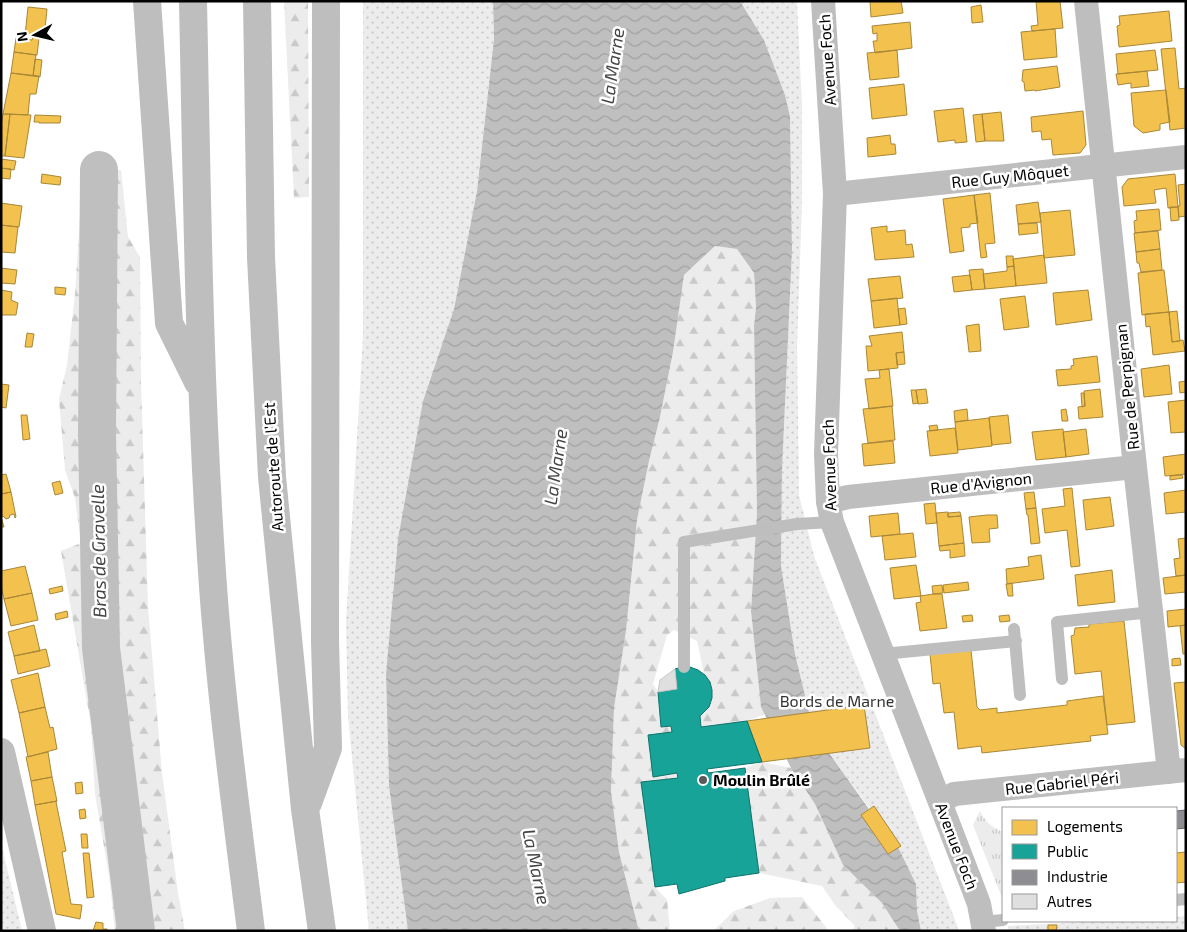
<svg xmlns="http://www.w3.org/2000/svg" width="1187" height="932" viewBox="0 0 1187 932" font-family="'Exo 2',sans-serif">
<defs>
<pattern id="grass-tufts" width="24" height="20" patternUnits="userSpaceOnUse" patternTransform="scale(1.25)"><rect width="24" height="20" fill="#ececec"/><path d="M3 7l-1-3M5 7V3M7 7l1-3M15 17l-1-3M17 17v-4M19 17l1-3" fill="none" stroke="#c9c9c9"/></pattern>
<pattern id="forest-firs" width="22" height="20" patternUnits="userSpaceOnUse" patternTransform="scale(1.25)"><rect width="22" height="20" fill="#ececec"/><path d="M5 1l3.5 6h-7zM16 11l3.5 6h-7z" fill="#c9c9c9"/></pattern>
<pattern id="park-dots" width="8" height="8" patternUnits="userSpaceOnUse" patternTransform="scale(1.25)"><rect width="8" height="8" fill="#ececec"/><path d="M2 2h.1M6 6h.1" fill="none" stroke="#c9c9c9" stroke-width="1.8" stroke-linecap="round"/></pattern>
<pattern id="water-waves" width="16" height="10" patternUnits="userSpaceOnUse" patternTransform="scale(1.25)"><rect width="16" height="10" fill="#bfbfbf"/><path d="M0 5q4-4 8 0t8 0" fill="none" stroke="#a2a2a2"/></pattern>
</defs>
<rect width="100%" height="100%" fill="#fff"/>
<!-- grass -->
<path fill="url(#grass-tufts)" d="M980,811C985,822 993,828 1003,832V900L973,825Z"/>
<!-- forest -->
<path fill="url(#forest-firs)" d="M284,1H308L309,197L294,198Z
M83,170H121L128,237L140,257L141,382L148,607L162,773L178,893L185,931H115L109,876L95,794L91,725L61,551L81,543L75,498L65,470L59,399L67,365L75,294Z
M715,246L737,249L754,273L756,307L754,326L757,512L751,611L761,707L765,714L747,721L701,727L700,716C710,709 715,696 710,684C709,680 706,677 704,673C701,663 700,652 697,641L674,630L667,635L653,684L658,692L661,727L671,726L672,732L648,735L653,776L677,773L678,778L641,782L655,887L667,900L670,931H639L619,852L611,791L614,708L626,631L637,520L649,461L660,417L673,352L684,275Z
M762,762L791,768L815,804L843,865L882,903L900,931H852L855,926L835,905L822,886L759,873L745,768Z
M802,897L829,931H713L734,911L770,898Z"/>
<!-- park -->
<path fill="url(#park-dots)" d="M363,1H493L494,39L477,191L454,309L423,401L386,674L389,786L408,931H369L348,716L346,622L363,337Z
M740,1H797L802,107V204L797,345L799,495L814,556L957,925L958,931H921L917,911L916,884L898,847L829,753L809,712L795,654L781,566L782,470L792,251L790,116L785,95L764,40Z
M1,843L22,931H1Z
M1186,916V931H1009L1008,926L1104,921H1176V917Z"/>
<!-- water -->
<path fill="url(#water-waves)" d="M493,1H740L764,40L785,95L790,116L792,251L782,470L781,566L795,654L809,712L829,753L869,809L861,815L888,854L898,847L916,884L917,911L921,931H900L882,903L843,865L815,804L791,768L761,707L751,611L757,512L754,326L756,307L754,273L737,249L715,246L684,275L673,352L660,417L649,461L637,520L626,631L614,708L611,791L619,852L639,931H408L389,786L386,674L398,539L423,401L454,309L477,191L494,39Z"/>
<!-- homes -->
<path fill="#f2c14e" stroke="#a98737" d="M870,1H901L903,13L871,17Z
M1036,1H1060L1063,28L1032,31L1031,26L1038,25Z
M981,5L983,22L972,23L971,7Z
M28,7L47,9L44,39L39,38L37,55L14,52L16,38L32,40L33,37L25,36Z
M1169,11L1172,41L1119,47L1117,26L1120,25L1119,16Z
M910,22L912,48L875,53L873,41H877V33L873,34L872,26Z
M1055,29L1057,57L1024,60L1021,32Z
M1175,48L1179,89L1186,88V128L1170,130L1161,49Z
M897,50L899,77L870,80L867,53Z
M1155,50L1158,70L1118,74L1116,54Z
M14,52L36,55L33,76L11,73Z
M35,59L42,60L40,77L33,76Z
M1057,66L1060,87L1035,91V90L1025,91L1024,82L1022,81L1023,70Z
M1147,71L1149,86L1131,88V83L1118,85L1116,74Z
M11,73L39,76L36,94H30L28,115L3,114Z
M904,84L907,115L872,119L869,88Z
M1166,90L1170,122L1160,124V130L1143,133L1134,126L1131,93Z
M963,108L967,142L955,143V140L938,142L934,111Z
M1083,111L1086,145L1080,153L1053,155L1051,139L1042,140L1041,131L1032,132L1031,117Z
M1001,112L1004,141H985L982,114Z
M3,114H10L5,156H1V126Z
M10,114L31,115L24,158L5,156Z
M982,114L985,141L976,142L973,115Z
M35,115L61,116L60,123H39V122H34Z
M890,135L891,144H895L896,154L868,157L867,138Z
M1,159L16,161L14,170L1,168Z
M1,168L11,169L10,179L1,178Z
M42,174L61,177L60,185L41,183Z
M1175,174L1178,207L1168,208L1166,188L1154,190L1156,203L1124,206L1122,187L1128,179Z
M1186,184V216L1179,217L1178,206H1180L1178,185Z
M990,193L995,243L985,244L987,257L981,258L974,195Z
M974,195L978,223L970,224V227L961,228L964,251L950,253L943,199Z
M1038,202L1041,222L1018,224L1016,205Z
M1,203L22,206L19,227L1,225Z
M1170,207H1178L1179,220L1171,221Z
M1159,209L1161,230L1135,233L1134,221L1137,220L1136,211Z
M1070,210L1075,255L1044,258L1040,213Z
M1037,223L1038,233L1019,235L1018,224Z
M1,225L18,227L15,253L1,252Z
M887,226V232L905,230L906,245L912,244L914,257L875,260L871,228Z
M1158,231L1160,249L1136,252L1134,233Z
M1160,249L1162,270L1141,272L1139,263H1137L1136,252Z
M1044,255L1047,283L1016,286L1013,259Z
M1006,256H1013L1014,266L1007,267Z
M1014,266L1016,286L985,289L983,274L1007,271V267Z
M1,268L17,270L15,284L1,283Z
M983,269L985,289L972,290L969,270Z
M1164,270L1169,312L1142,315L1138,273Z
M970,275L972,290L954,292L952,277Z
M900,276L903,298L871,301L868,279Z
M55,287L66,288L65,295L55,294Z
M1,290L12,292L11,300L18,303L16,315H1Z
M1088,290L1092,320L1056,325L1053,293Z
M1025,296L1029,327L1004,330L1000,299Z
M897,298L900,325L874,328L871,301Z
M905,308L907,324L900,325L898,309Z
M1177,311L1180,341L1172,342L1169,312Z
M1169,312L1172,342L1183,340L1185,351L1153,355L1150,326L1146,327L1145,314Z
M979,324L981,351L969,352L966,326Z
M902,332L904,352L896,353L898,368L868,371L866,346H872L869,336Z
M27,333L34,334L32,347H25Z
M904,352L905,364L897,365L896,353Z
M1097,356L1100,382L1058,386L1056,370L1071,369V366L1074,365L1073,359Z
M1169,365L1172,394L1144,397L1141,369Z
M889,369L893,406L869,409L865,379L880,378L879,370Z
M1186,381V392L1180,393L1179,382Z
M1,384L9,385L6,408L1,407Z
M926,389L928,403L918,404L916,390Z
M1100,389L1103,417L1079,419L1078,407L1085,406L1084,391Z
M911,390H916L918,403L913,404Z
M1081,393H1084L1085,406L1082,407Z
M1186,400V432L1171,433L1168,402Z
M892,406L895,440L868,443L863,409Z
M967,409L968,420L955,422L954,411Z
M1066,409L1068,421H1062L1061,410Z
M21,415H27L30,439L23,440Z
M1008,415L1011,443L992,445L989,417Z
M989,418L992,446L958,450L955,422Z
M937,425L938,430L930,431L929,426Z
M955,428L958,453L930,456L927,431Z
M1063,429L1066,457L1036,460L1032,432Z
M1086,429L1089,454L1066,457L1063,432Z
M893,441L895,463L864,466L862,444Z
M1186,454V474L1165,476L1163,457Z
M6,474L11,492L1,494V475Z
M1182,475L1183,478L1170,480V476Z
M60,481L63,493L55,495L52,483Z
M1072,488L1080,566L1071,567L1067,530L1045,533L1042,509L1065,506L1063,489Z
M1186,490V512L1166,514L1164,493Z
M11,492L16,517L15,518L14,514L10,515L9,518L6,519L3,516L1,517L4,527H1V494Z
M1034,492L1036,508L1026,509L1024,493Z
M1110,497L1114,526L1086,530L1083,500Z
M935,503L937,523L926,524L924,504Z
M1036,508L1040,543L1031,544L1028,515H1027L1026,509Z
M948,512V517L961,516L964,543L939,546L936,513Z
M960,512L961,516L948,517V513Z
M898,513L900,534L871,537L869,516Z
M987,515H997L998,528L989,529L990,542L972,543L969,517Z
M913,533L916,557L885,560L882,536Z
M1186,538V575L1176,576L1174,559L1180,558L1178,539Z
M964,543L965,556L950,558V550L940,551L939,546Z
M1041,555L1044,579L1007,584L1006,569L1029,566L1028,557Z
M916,565L921,596L894,599L890,568Z
M25,566L32,593L4,599L1,586V571Z
M1112,570L1115,602L1078,606L1075,575Z
M1186,575V592L1165,594L1163,578Z
M968,582L969,590L944,593L943,585Z
M1012,583L1013,596H1008L1006,584Z
M942,585L943,593L933,594L932,586Z
M62,586L63,591L50,594L49,589Z
M32,593L38,620L11,626L4,599Z
M933,594H942L947,628L920,631L916,603L921,602L920,596Z
M1186,609V625L1168,627L1167,611Z
M67,611L68,617L56,620L55,614Z
M972,615L973,621L963,622L962,616Z
M1009,615L1010,621L1000,622L999,616Z
M1124,621L1135,722L1107,725L1101,671L1075,674L1071,636L1074,635L1075,628L1089,627V624Z
M34,625L40,651L14,656L8,632Z
M1186,625V654H1183L1180,626Z
M46,649L50,666L18,674L14,656Z
M971,650L977,707L980,710L997,708V713L1067,705V701L1103,696L1108,734L1090,736L1091,741L982,753L981,746L958,749L954,712L944,713L940,683L933,684L930,654Z
M1180,658L1181,665L1172,666V659Z
M38,673L45,707L19,713L11,680Z
M1186,682V749L1181,745L1174,683Z
M864,705L870,748L762,762L747,721Z
M45,707L50,728L53,727L57,749L28,757L19,713Z
M48,752L52,777L31,781L26,757Z
M52,777L57,801L35,805L31,781Z
M82,782L83,793L76,794L75,783Z
M57,801L56,802L66,851L62,852L71,904L82,905L80,919L56,914L35,805Z
M874,806L901,846L888,854L861,815Z
M85,809L86,818L80,819L79,810Z
M81,834H87L88,848H82Z
M1186,852V882L1176,883V853Z
M83,853H89L94,897L87,898Z
M96,922L103,923V929H107V931H93Z
M1048,925H1057L1056,931H1048Z"/>
<!-- public -->
<path fill="#17a398" stroke="#10726a" d="M682,667H690L698,670L705,675L710,682L712,690V698L709,707L700,716L701,727L747,721L762,762L707,769L708,773L745,768L759,873L725,878V881L679,894L677,884L655,887L641,782L678,778L677,773L653,777L648,735L672,732L671,726L661,727L658,692L677,689L675,669Z"/>
<!-- industry -->
<path fill="#8d8d92" stroke="#636366" d="M1186,810V828L1176,829V811Z"/>
<g fill="none" stroke-linecap="round" stroke-linejoin="round">
<!-- river -->
<path stroke="#bfbfbf" stroke-width="38" d="M99,170L97,433L101,648L136,931"/>
</g>
<!-- building -->
<path fill="#dfdfdf" stroke="#c7c7c7" d="M675,669L677,689L658,692L660,680Z"/>
<g fill="none" stroke-linecap="round" stroke-linejoin="round">
<!-- service -->
<path stroke="#bebebe" stroke-width="12" d="M1014,629L1020,695
M883,654L1016,641
M684,667V542L797,524L832,522
M1062,679L1057,622L1152,612
M1176,900L1186,899
M982,922L1003,920"/>
<!-- minor -->
<path stroke="#bebebe" stroke-width="24" d="M823,1L835,194L826,454L828,502L832,522L973,888L979,904L984,931
M1086,1L1135,467L1169,772
M835,194L1186,157
M828,502L848,497L1135,467
M940,802L954,794L1186,770"/>
<!-- tertiary -->
<path stroke="#bebebe" stroke-width="28" d="M1,752L42,931"/>
<!-- motorway -->
<path stroke="#bebebe" stroke-width="28" d="M147,1L169,323L198,382
M193,1C197,192 199,382 212,572C220,692 236,811 251,931
M257,1L261,257L272,477L305,809L322,931
M308,803L328,748L325,641L326,1"/>
</g>
<!-- markers -->
<circle fill="#595959" stroke="#fff" stroke-width="2" cx="703" cy="780" r="5"/>
<g text-anchor="middle" stroke-width="5" stroke-linejoin="round" paint-order="stroke">
<!-- street labels -->
<g font-size="16" fill="#000" stroke="#fff">
<text transform="translate(827 60) rotate(-94)" y="6">Avenue Foch</text>
<text transform="translate(1010 176) rotate(-6)" y="6">Rue Guy Môquet</text>
<text transform="translate(1127 387) rotate(-96)" y="6">Rue de Perpignan</text>
<text transform="translate(829 465) rotate(-92)" y="6">Avenue Foch</text>
<text transform="translate(273 467) rotate(-94)" y="6">Autoroute de l’Est</text>
<text transform="translate(981 483) rotate(-6)" y="6">Rue d'Avignon</text>
<text transform="translate(1062 783) rotate(-6)" y="6">Rue Gabriel Péri</text>
<text transform="translate(957 846) rotate(69)" y="6">Avenue Foch</text>
</g>
<!-- park labels -->
<g font-size="16" fill="#333" stroke="#fff">
<text x="837" y="707">Bords de Marne</text>
</g>
<!-- poi labels -->
<g font-size="16" font-weight="bold" fill="#000" stroke="#fff" text-anchor="start">
<text x="713" y="786">Moulin Brûlé</text>
</g>
<!-- water labels -->
<g font-size="18" font-style="italic" fill="#444" stroke="#fff">
<text transform="translate(613 66) rotate(-82)" y="6">La Marne</text>
<text transform="translate(556 467) rotate(-82)" y="6">La Marne</text>
<text transform="translate(99 551) rotate(-91)" y="6">Bras de Gravelle</text>
<text transform="translate(536 867) rotate(78)" y="6">La Marne</text>
</g>
</g>
<!-- border -->
<rect width="1187" height="932" fill="none" stroke="#000000" stroke-width="5"/>
<!-- legend -->
<rect x="1002" y="807" width="175" height="115" fill="#ffffff" stroke="#999999"/>
<rect x="1012" y="820" width="25" height="15" fill="#f2c14e" stroke="#999999"/>
<text x="1047" y="832" font-size="15" fill="#000000">Logements</text>
<rect x="1012" y="844" width="25" height="15" fill="#17a398" stroke="#999999"/>
<text x="1047" y="857" font-size="15" fill="#000000">Public</text>
<rect x="1012" y="870" width="25" height="15" fill="#8d8d92" stroke="#999999"/>
<text x="1047" y="882" font-size="15" fill="#000000">Industrie</text>
<rect x="1012" y="894" width="25" height="15" fill="#dfdfdf" stroke="#999999"/>
<text x="1047" y="907" font-size="15" fill="#000000">Autres</text>
<!-- north arrow -->
<g transform="translate(35 35) rotate(262)" stroke="#ffffff" stroke-width="4" paint-order="stroke">
<path d="M0-4L9 19L0 12L-9 19Z" fill="#000000"/>
<text y="-8" font-size="14" font-weight="bold" text-anchor="middle" fill="#000000">N</text>
</g>
</svg>
